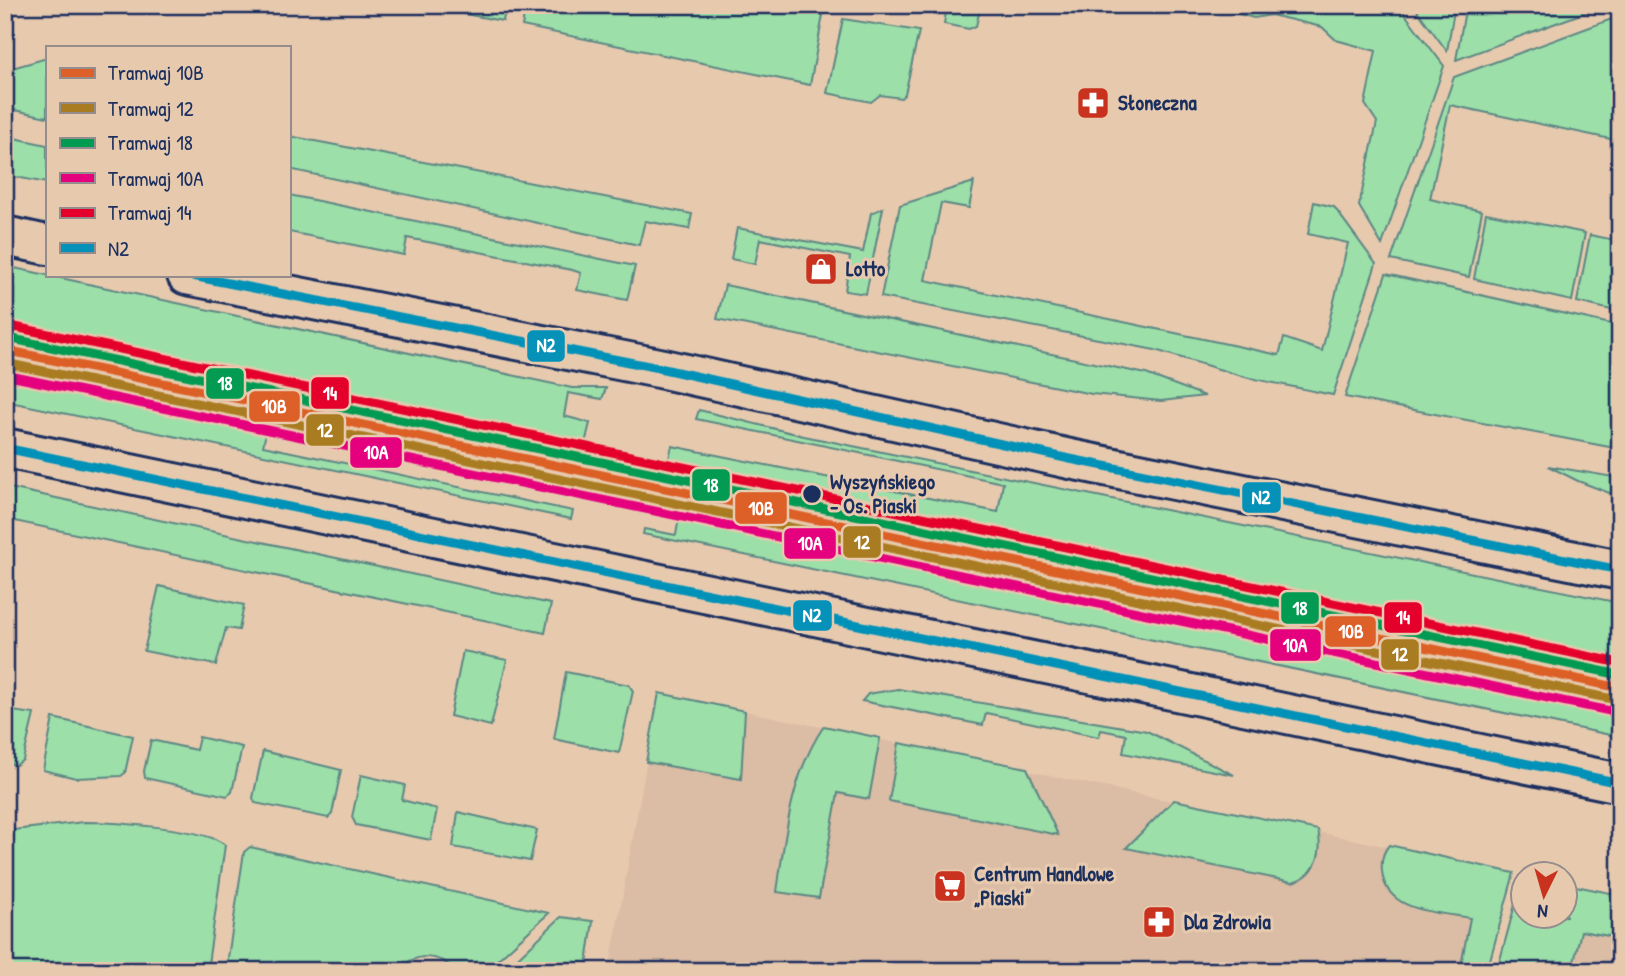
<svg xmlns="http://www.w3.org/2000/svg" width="1625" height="976" viewBox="0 0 1625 976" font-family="'Patrick Hand',sans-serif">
<rect width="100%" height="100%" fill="#e7caae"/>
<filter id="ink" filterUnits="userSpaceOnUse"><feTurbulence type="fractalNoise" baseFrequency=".0143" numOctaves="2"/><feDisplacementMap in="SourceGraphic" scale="14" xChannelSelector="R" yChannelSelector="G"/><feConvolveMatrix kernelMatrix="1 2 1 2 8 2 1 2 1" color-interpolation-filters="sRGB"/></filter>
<g filter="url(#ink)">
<!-- built -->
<path fill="#dbbca4" d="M659,693L1483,867L1459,971H609Z
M1587,888L1620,895V971H1571Z"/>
<!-- green -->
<path fill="#9ddfa9" stroke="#5c8784" stroke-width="2" d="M416,5H506L503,21Z
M526,5H756L823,15L810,85L522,26Z
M947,5H981L976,26L969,29L944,24Z
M1204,5H1398L1444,66L1382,245L1359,206L1377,122L1365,104L1376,51L1336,40L1322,27L1271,15L1254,18Z
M1413,5H1455L1447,51Z
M1466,5H1605L1456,60Z
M1620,16V141L1450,105L1430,199L1482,211L1469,277L1391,260L1454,77Z
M843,19L919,31L905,94L901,98L880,95L871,102L827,93Z
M47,58V117L5,108V70Z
M5,136L47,145V183L5,175Z
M289,136L692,214L689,229L645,221L639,245L289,169Z
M974,182L969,208L941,203L925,280L1279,355L1284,338L1322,351L1348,243L1308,234L1314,202L1334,207L1376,264L1333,395L1245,377L1155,350L881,297L900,205Z
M289,195L635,266L627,300L577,290L581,273L572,270L407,238L404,255L289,232Z
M883,208L866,294L845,291L850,257L760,239L755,264L731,259L737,228L863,252L871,213Z
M1486,213L1585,233L1572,301L1474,279Z
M1590,235L1620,241V312L1577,302Z
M5,266L572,388H606L602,399L568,393L564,416L590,423L576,481L269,419L263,446L573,511L571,519L5,401Z
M1386,274L1620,326V449L1345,397Z
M725,285L1146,374L1205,396L1161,401L1092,394L717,319Z
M699,410L804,436L1620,603V737L643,534L644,529L676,535L680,512L657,506L672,446L998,512L1003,483L696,419Z
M1548,466L1620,478V497L1578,481Z
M5,487L551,604L545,633L5,519Z
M159,586L244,605L239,630L226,628L216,665L144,651Z
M463,651L507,660L491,726L450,716Z
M566,672L629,685L633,691L619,753L554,739Z
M898,689L1147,731L1234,775L1123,753L1126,735L1101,730L1099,737L986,713L983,725L862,701L868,694Z
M659,693L745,711L741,779L646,762Z
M5,710L34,714L23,760L16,765L5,763Z
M53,718L133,736L125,773L121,776L76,778L43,770Z
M824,726L880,738L869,799L838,793L819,898L777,892C785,836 791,774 824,726Z
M199,737L242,747L232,792L227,796L145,778L144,771L151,740L196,750Z
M899,743L1027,768L1058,835L889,801Z
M263,751L341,770L332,814L328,818L255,803L253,798Z
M361,775L405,785L402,800L437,809L431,840L356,825L352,817Z
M1174,800L1318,830C1323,852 1317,876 1292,882L1126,848Z
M458,812L537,830L530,861L453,847Z
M84,822C111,822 207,828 225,845L207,971H5V831Z
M1389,845L1514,873L1487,971H1460L1470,918C1439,912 1385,913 1382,871C1381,862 1383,852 1389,845Z
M250,847L549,913L485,971H456C439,953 414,952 398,971H226L244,852Z
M1523,875L1524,916H1566V884L1620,895V938L1581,931L1572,971H1497Z
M561,917L593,921L586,971H504Z"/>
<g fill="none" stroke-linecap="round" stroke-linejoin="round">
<defs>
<path id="minor" d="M5,236L47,245
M187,275L659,368L1070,459L1620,570
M5,448L1620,783"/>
</defs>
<!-- minor casing -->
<use href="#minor" stroke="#1b2f5e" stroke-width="44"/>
<!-- minor -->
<use href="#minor" stroke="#e7caae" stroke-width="38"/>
<defs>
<path id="bus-1" d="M187,275L659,368L1070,459L1620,570
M5,448L1620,783"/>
</defs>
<!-- bus-1 casing -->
<use href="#bus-1" stroke="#e7caae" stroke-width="14"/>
<!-- bus-1 -->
<use href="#bus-1" stroke="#0591b8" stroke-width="9"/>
<defs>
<path id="tram-1" d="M5,350L1620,688"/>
<path id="tram-2" d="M5,363L1617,700"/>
<path id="tram-3" d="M8,338L1620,675"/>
<path id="tram-4" d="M5,375L1615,712"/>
<path id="tram-5" d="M10,326L1620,663"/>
</defs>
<!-- tram-1 casing -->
<use href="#tram-1" stroke="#e7caae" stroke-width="14"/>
<!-- tram-2 casing -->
<use href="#tram-2" stroke="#e7caae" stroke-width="14"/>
<!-- tram-3 casing -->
<use href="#tram-3" stroke="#e7caae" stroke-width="14"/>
<!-- tram-4 casing -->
<use href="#tram-4" stroke="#e7caae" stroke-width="14"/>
<!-- tram-5 casing -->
<use href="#tram-5" stroke="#e7caae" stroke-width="14"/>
<!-- tram-1 -->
<use href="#tram-1" stroke="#dc6028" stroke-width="9"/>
<!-- tram-2 -->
<use href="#tram-2" stroke="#aa7c21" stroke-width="9"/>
<!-- tram-3 -->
<use href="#tram-3" stroke="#039a52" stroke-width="9"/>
<!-- tram-4 -->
<use href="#tram-4" stroke="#e5007d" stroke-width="9"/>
<!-- tram-5 -->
<use href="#tram-5" stroke="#e4002b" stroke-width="9"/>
</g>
</g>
<!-- icons -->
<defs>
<symbol id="pharmacy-square" viewBox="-11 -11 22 22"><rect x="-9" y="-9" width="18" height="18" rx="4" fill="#c8321e" stroke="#e7caae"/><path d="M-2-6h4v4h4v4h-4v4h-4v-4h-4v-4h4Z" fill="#fff"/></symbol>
<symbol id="shop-square" viewBox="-11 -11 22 22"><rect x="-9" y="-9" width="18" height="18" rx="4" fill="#c8321e" stroke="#e7caae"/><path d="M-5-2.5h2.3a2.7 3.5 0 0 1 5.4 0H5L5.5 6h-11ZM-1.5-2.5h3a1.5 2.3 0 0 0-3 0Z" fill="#fff"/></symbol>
<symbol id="supermarket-square" viewBox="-11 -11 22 22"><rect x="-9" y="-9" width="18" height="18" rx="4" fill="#c8321e" stroke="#e7caae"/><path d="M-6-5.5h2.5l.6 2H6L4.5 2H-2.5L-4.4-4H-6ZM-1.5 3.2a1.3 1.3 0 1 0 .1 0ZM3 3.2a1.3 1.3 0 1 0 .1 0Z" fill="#fff"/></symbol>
</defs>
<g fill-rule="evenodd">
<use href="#pharmacy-square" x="1074" y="84" width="38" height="38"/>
<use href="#shop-square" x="802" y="250" width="38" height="38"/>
<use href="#supermarket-square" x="931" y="867" width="38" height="38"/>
<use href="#pharmacy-square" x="1140" y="903" width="38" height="38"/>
</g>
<!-- markers -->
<circle fill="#1b2f5e" stroke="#e7caae" stroke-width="2.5" cx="812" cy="494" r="10"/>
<g text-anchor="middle" stroke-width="6" stroke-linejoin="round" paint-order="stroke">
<!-- poi labels -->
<g font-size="21" font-weight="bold" fill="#1b2f5e" stroke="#e7caae" text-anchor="start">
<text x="1118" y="110">Słoneczna</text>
<text x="846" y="276">Lotto</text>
<text x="974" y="881">Centrum Handlowe<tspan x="974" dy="24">„Piaski”</tspan></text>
<text x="1184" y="929">Dla Zdrowia</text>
</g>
<!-- stop labels -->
<g font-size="21" font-weight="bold" fill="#1b2f5e" stroke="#e7caae" text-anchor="start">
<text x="830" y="489">Wyszyńskiego<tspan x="830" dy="24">- Os. Piaski</tspan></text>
</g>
</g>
<g stroke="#e7caae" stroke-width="2.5">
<rect x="526" y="329" width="40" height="34" rx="7" fill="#0591b8"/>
<rect x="205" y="367" width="40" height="33" rx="7" fill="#039a52"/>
<rect x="310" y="376" width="40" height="34" rx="7" fill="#e4002b"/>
<rect x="248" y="390" width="53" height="33" rx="7" fill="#dc6028"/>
<rect x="305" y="413" width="40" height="34" rx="7" fill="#aa7c21"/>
<rect x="349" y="436" width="54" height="33" rx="7" fill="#e5007d"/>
<rect x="691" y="468" width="40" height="34" rx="7" fill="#039a52"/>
<rect x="1241" y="481" width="41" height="33" rx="7" fill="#0591b8"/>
<rect x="734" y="491" width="54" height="34" rx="7" fill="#dc6028"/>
<rect x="842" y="525" width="40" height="34" rx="7" fill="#aa7c21"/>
<rect x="783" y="527" width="54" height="33" rx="7" fill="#e5007d"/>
<rect x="1280" y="591" width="40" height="34" rx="7" fill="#039a52"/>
<rect x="792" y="599" width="41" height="33" rx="7" fill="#0591b8"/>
<rect x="1383" y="601" width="40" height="33" rx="7" fill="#e4002b"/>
<rect x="1324" y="615" width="53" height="33" rx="7" fill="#dc6028"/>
<rect x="1269" y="628" width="53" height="34" rx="7" fill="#e5007d"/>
<rect x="1380" y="638" width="40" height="33" rx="7" fill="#aa7c21"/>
</g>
<g font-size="19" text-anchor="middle" font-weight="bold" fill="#fff">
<text x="546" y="352">N2</text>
<text x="225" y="390">18</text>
<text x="330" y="400">14</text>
<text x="274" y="413">10B</text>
<text x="325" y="437">12</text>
<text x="376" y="459">10A</text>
<text x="711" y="492">18</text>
<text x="1261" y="504">N2</text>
<text x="761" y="515">10B</text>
<text x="862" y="549">12</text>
<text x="810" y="550">10A</text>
<text x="1300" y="615">18</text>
<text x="812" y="622">N2</text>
<text x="1403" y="624">14</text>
<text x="1351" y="638">10B</text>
<text x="1295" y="652">10A</text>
<text x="1400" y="661">12</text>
</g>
<!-- margin -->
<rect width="1625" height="976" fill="none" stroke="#e7caae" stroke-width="28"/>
<rect x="14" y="14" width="1597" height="948" fill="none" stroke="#1b2f5e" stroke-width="2.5" filter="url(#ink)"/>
<!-- legend -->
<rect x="46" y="46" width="245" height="231" fill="#e7caae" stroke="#958c8e" stroke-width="2"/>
<rect x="60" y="68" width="35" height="10" fill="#dc6028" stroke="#958c8e" stroke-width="2"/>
<text x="108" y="80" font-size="21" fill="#1b2f5e">Tramwaj 10B</text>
<rect x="60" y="103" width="35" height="10" fill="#aa7c21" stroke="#958c8e" stroke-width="2"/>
<text x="108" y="116" font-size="21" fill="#1b2f5e">Tramwaj 12</text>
<rect x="60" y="138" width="35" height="10" fill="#039a52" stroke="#958c8e" stroke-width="2"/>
<text x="108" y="150" font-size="21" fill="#1b2f5e">Tramwaj 18</text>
<rect x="60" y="173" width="35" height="10" fill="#e5007d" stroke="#958c8e" stroke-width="2"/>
<text x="108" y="186" font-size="21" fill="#1b2f5e">Tramwaj 10A</text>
<rect x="60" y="208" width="35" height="10" fill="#e4002b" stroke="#958c8e" stroke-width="2"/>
<text x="108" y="220" font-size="21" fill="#1b2f5e">Tramwaj 14</text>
<rect x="60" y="243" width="35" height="10" fill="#0591b8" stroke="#958c8e" stroke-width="2"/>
<text x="108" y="256" font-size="21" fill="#1b2f5e">N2</text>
<!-- north arrow -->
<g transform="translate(1544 895) rotate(185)"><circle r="33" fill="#e7caae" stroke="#958c8e" stroke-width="2"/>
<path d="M0-5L12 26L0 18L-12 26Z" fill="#c8321e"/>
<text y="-10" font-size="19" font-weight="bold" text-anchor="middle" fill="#1b2f5e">N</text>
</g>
</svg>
